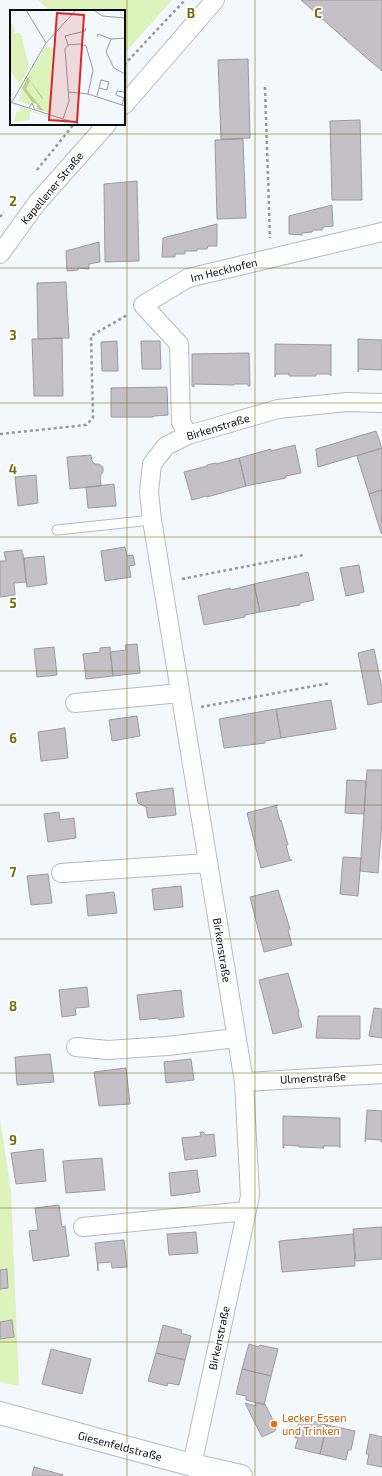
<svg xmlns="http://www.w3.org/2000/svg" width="382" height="1476" viewBox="0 0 382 1476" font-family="'Exo 2',sans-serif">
<rect width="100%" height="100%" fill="#f3f8fd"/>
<!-- green -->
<path fill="#def2bc" d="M38,0H172L124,54V11H50Z
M0,1118L11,1192L19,1386L0,1382Z"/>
<!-- building -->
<path fill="#c3c1c7" stroke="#9c9aa0" d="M301,0H382V71L362,54Z
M248,59L250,138L221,139L218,60Z
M360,120L362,200H332L330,121Z
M243,139L246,218L217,219L215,140Z
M137,181L139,261L105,262L104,184Z
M332,205L333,226L323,227L322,230H313L312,232L302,233V235L289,234V216Z
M217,224V246H208L207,249H197V251H185V254H175V257H162L163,238Z
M99,242L100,262L89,264V269L78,268V270L67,271L66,251Z
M66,282L69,338L38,339L37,283Z
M62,338L63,396H34L32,339Z
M358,339L382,340V370L359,369L358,372Z
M117,341L118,371H102L101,342Z
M141,341H160L161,369H142Z
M275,344L330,345L331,344V376L330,374H316V376H289V374H276L275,377Z
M249,353L250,386H248V384H234V385L194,384V387L192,386V354Z
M167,387L168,415L154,416L153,417H111V388Z
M376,431L382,448L318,467L316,449Z
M295,445L301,473L286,476V478L246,486L239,458L271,449V451Z
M382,448V490L369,494L357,456Z
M91,455L92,461L95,464H99L103,467V472L100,476L101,486L70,489L67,457Z
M239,458L246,486L207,497L206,496L192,500L184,472L207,466V465L216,463V464Z
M36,475L38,503L18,506L15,477Z
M114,484L116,506L88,508L86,487Z
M382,490V533H381L369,494Z
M125,547L127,556L133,555L135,565L129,566L131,577L105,581L101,551Z
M22,550V554H23L26,582L14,583L15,595L0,597V561H6L4,552Z
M44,556L47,584L27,587L24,558Z
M359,565L364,592L346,596L340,568Z
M308,572L314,600L300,603V605L260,612L254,584Z
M254,584L260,612L245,615V617L204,625L198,596L230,588L231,590Z
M137,644L140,673L113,676L110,652L126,650L125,645Z
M54,647L57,675L37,677L34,649Z
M110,647L113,676L86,679L83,654L100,652V648Z
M374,649L382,688V702L368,705L358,653Z
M331,700L336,729L281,738L276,709Z
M276,709L281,738L265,741V743L224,748L219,719Z
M137,716L140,736L112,741L109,720Z
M65,728L68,758L41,761L38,732Z
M367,770H382V822L378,873L360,871Z
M347,780L366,781L364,814L345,813Z
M173,788L176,815L148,818L146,807L138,803L136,793Z
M278,805L276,806L280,821L281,820L288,845H286L290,860H292L261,868L247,813Z
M59,812L60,820L74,818L76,838L48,842L44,814Z
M343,857L361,858L358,896L340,894Z
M48,874L52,903L31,905L27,876Z
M181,886L183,907L154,910L152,889Z
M278,890L290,929L288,930L292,945L264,952L250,897Z
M114,892L117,913L88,916L86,895Z
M288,973L299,1012L298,1013L302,1027L273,1034L259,980Z
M87,987L89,1007L75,1008L76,1015L62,1017L59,990Z
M181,990L184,1017L159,1020L158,1018L140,1020L137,995Z
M374,1008L382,1009V1038L369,1036Z
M318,1016H360V1039L316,1038Z
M50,1054L54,1082L17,1085L15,1057Z
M191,1059L194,1080L166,1083L164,1062Z
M126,1068L130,1104L99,1106L94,1072Z
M367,1110L382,1111V1142H381V1140L366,1139L365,1142Z
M283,1116L340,1118V1148L338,1146H323L324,1148L299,1147V1146L284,1145V1148H283Z
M200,1132H203L206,1135L214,1134L216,1156L185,1160L182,1138L201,1136Z
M43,1149L46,1181L16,1184L11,1153Z
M102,1158L105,1190L66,1193L63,1161Z
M197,1170L200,1192L171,1196L169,1173Z
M59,1205L62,1227L65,1226L69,1256L33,1261L29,1231L38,1230L35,1208Z
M382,1227V1259L356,1261L353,1229Z
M196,1232L198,1253L169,1255L167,1234Z
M353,1234L355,1266L282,1272L279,1241Z
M124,1240L127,1267L112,1268L111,1262L98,1263V1271L95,1243Z
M7,1269L8,1288L0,1289V1270Z
M12,1320L14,1337L0,1339V1322Z
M163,1325L182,1330L181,1333L191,1336L185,1360L156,1353Z
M249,1344L258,1347L260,1345L278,1349L271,1376L242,1369Z
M51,1349L91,1359L82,1394L42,1384Z
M156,1353L185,1360L179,1385L168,1383L167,1386L148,1381Z
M242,1369L271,1376L264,1405L246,1400V1396L236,1394Z
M255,1402L265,1404L276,1426L275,1431L262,1437L245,1403L256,1406Z
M300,1418L327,1425L320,1454L295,1448L298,1438H295Z
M327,1425L355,1431L351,1450H348L346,1460L320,1454Z
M370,1434L382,1437V1467L367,1464L369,1454H366Z
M34,1467L63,1475L62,1476H32Z"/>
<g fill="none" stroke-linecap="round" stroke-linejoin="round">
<defs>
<path id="lane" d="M57,530L152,520"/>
<path id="street" d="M124,105L215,0
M0,254L37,203L107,124
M188,435L181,422L179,344L143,305L188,278L382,232
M75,703L180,693
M61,873L208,863
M76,1047L108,1050L167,1046L236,1038
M244,1082L382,1074
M83,1227L246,1211
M192,1465L250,1196L244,1082L152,520L149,492L152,464L166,446L188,435L278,409L347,402L382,403"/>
<path id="secondary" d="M0,1413L192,1465L241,1476"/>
</defs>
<!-- lane casing -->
<use href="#lane" stroke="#b6babf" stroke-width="11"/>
<!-- street casing -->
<use href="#street" stroke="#b6babf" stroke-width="20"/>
<!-- secondary casing -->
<use href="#secondary" stroke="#b6babf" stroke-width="24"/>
<!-- path -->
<path stroke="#95989c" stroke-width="2.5" stroke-dasharray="3 3" stroke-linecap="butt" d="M124,65L185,0
M265,87L270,238
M37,170L74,124
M0,217L4,212
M0,434L86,425L93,418L91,336L127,315
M182,579L304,555
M201,707L330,683"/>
<!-- lane -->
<use href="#lane" stroke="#fff" stroke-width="9"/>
<!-- street -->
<use href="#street" stroke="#fff" stroke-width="18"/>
<!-- secondary -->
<use href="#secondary" stroke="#fff" stroke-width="22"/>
</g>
<!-- grid -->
<path fill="none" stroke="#776c07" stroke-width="1" stroke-opacity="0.55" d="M127,0V1476M255,0V1476M0,134H382M0,268H382M0,403H382M0,537H382M0,671H382M0,805H382M0,939H382M0,1073H382M0,1208H382M0,1342H382"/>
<!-- markers -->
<circle fill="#e8710a" stroke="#fff" stroke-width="1.5" cx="274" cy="1424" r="4"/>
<g text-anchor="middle" stroke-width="3.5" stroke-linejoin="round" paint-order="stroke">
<!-- street labels -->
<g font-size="11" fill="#0a0c0e" stroke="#fff">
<text transform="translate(52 188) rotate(-50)" y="4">Kapellener Straße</text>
<text transform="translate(224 270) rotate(-14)" y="4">Im Heckhofen</text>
<text transform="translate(218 427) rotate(-17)" y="4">Birkenstraße</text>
<text transform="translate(222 950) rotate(81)" y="4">Birkenstraße</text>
<text transform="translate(313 1078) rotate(-3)" y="4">Ulmenstraße</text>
<text transform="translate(219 1338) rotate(-78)" y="4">Birkenstraße</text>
<text transform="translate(120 1446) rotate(15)" y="4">Giesenfeldstraße</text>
</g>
<!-- food labels -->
<g font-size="11" fill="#c56008" stroke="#fff" text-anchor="start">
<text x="282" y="1422">Lecker Essen<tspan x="282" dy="13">und Trinken</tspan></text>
</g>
</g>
<!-- overview -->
<g transform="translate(10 10)">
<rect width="115" height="115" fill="#f3f8fd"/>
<path d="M0,14H3L5,23H11L19,57L10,75L0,60ZM36,36L43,38L41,103L34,101L16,79L20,71L33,88L18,67ZM12,78L22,92L18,95L9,90ZM11,97L37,106V107L20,101V110L4,112L6,102H9Z" fill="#def2bc"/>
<path d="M18,67L33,88L32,89L20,71L16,79L34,101L27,99V95L22,92L12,78Z" fill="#b9d28b"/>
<path fill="none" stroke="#969a9d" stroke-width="1" d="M16,0L36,33M84,0L92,6L115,8M87,27L88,24L101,29M115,28L101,29L96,42L104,58L115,64M58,35L55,26L75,21L76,18M59,82L78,84L115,96M87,86L89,78L97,80L99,72L91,70L89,78M0,92L72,115M2,92L36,33L66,0M112,95L114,88L106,85L107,81L114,82L115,78M19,98L22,93L25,100M53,109L59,91L55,39L58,35L70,34L76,36L83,60L78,84"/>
<path fill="#d62828" fill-opacity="0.15" stroke="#d62828" stroke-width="2" d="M47,3L74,5L67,112L39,110Z"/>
<rect width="115" height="115" fill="none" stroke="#0a0c0e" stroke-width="2"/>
</g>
<g font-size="13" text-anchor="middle" font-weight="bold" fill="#776c07" stroke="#fff" stroke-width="3.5" stroke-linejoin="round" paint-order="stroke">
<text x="191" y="18">B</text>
<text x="318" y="18">C</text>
<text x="13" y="206">2</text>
<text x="13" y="340">3</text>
<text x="13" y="474">4</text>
<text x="13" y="608">5</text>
<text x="13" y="743">6</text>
<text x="13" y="877">7</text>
<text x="13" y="1011">8</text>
<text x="13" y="1145">9</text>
</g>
</svg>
